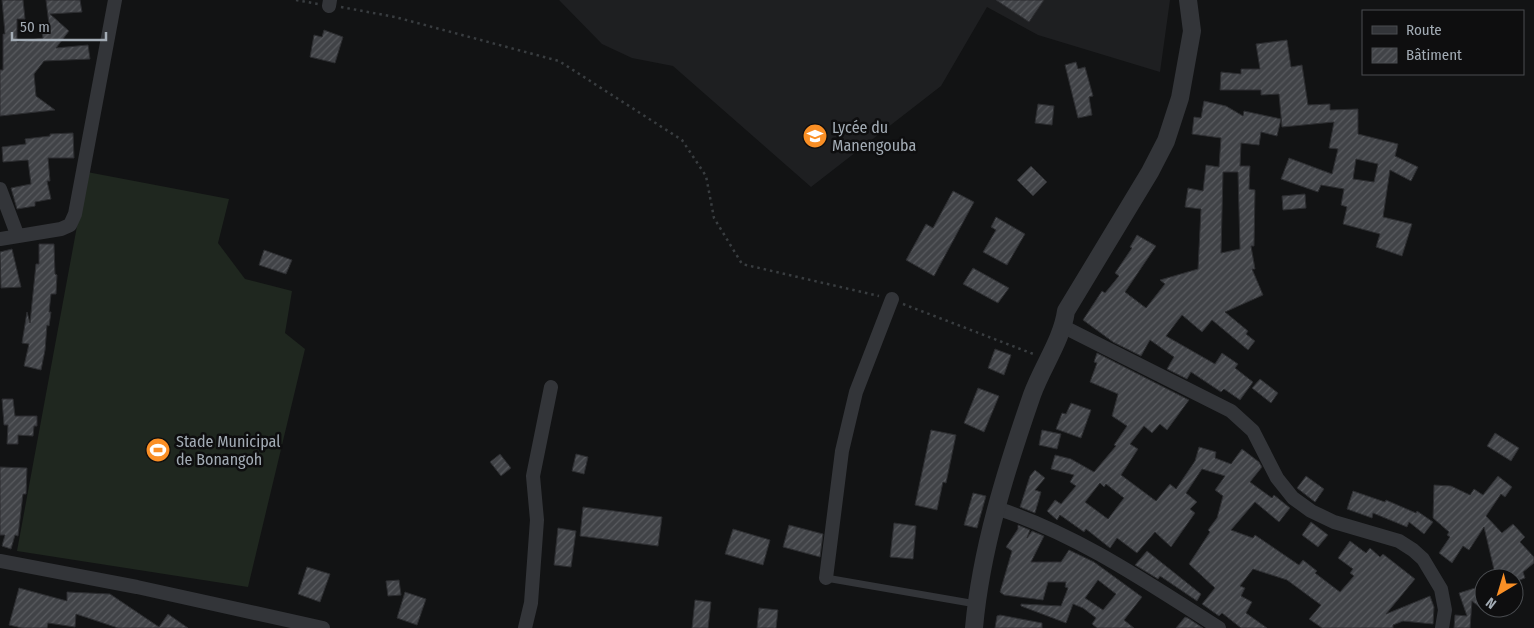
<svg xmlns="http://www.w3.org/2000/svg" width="1534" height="628" viewBox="0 0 1534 628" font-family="'Fira Sans Condensed',sans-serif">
<defs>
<pattern id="building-hatch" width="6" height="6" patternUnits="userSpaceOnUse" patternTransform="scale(1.25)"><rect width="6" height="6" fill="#414347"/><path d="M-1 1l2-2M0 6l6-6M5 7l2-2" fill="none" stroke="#595b5f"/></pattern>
</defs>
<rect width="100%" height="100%" fill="#121314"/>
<!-- built -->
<path fill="#1e1f21" d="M559,0H1170L1160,72L1038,35L987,7L941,86L811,187L673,66L632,58L602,44Z"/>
<!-- pitch -->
<path fill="#1f271f" d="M87,172L229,199L218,243L245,279L292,291L285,333L305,349L248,587L17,551Z"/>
<!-- building -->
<path fill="url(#building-hatch)" stroke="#2c2d30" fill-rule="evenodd" d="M2,0H23L25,19H17V42L43,38L42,33H50L46,0H80L82,12L50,14L69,31L56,48L88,45L90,59L44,61L34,74L36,96L55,110L0,116V70H3V34H5Z
M996,0H1044L1029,22Z
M324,30L343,37L335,63L310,57L314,35L322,37Z
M1287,40L1291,67L1302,65L1308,105L1330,104V110L1358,109V134L1398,144L1395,156L1418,167L1411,181L1390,170L1383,217L1412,224L1402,256L1376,247L1380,234L1343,224L1347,207L1341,205L1344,189L1321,185L1318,192L1281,179L1289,158L1332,174L1338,149L1329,148L1334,122L1282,127L1279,94L1261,95V90H1220L1221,72L1241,74V69H1260L1256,44ZM1356,159L1378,164L1374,182L1353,179Z
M1076,62L1078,69L1085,67L1093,96L1089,97L1092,115L1078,118L1065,65Z
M1204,101L1226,106L1243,116L1244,111L1281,119L1277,136L1261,132L1259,145L1241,143L1240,166H1250L1249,189L1255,190L1254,246H1251L1255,269H1252L1263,295L1225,312L1248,331L1246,334L1255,341L1248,350L1212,320L1202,332L1182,315L1166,336L1215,364L1222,353L1238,364L1235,368L1253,382L1240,400L1224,389L1221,392L1191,372L1187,379L1167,369L1174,357L1150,340L1141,356L1113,342L1083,320L1102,291L1105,293L1119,276L1115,273L1132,248L1130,247L1137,235L1156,246L1125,292L1146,308L1165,284L1160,280L1198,269L1201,209L1185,207L1188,188L1203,191L1206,165L1219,167L1221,138L1192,134L1194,117L1201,118ZM1223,172H1238L1240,249L1221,253Z
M1038,104L1054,106L1052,125L1035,123Z
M73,133L74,158H48L50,181H47L51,199L35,202V206L17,209L11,188L31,184L28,160L3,162L2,147L26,144L25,139L50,136V134Z
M1031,166L1047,182L1033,196L1017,180Z
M953,191L974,202L934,276L906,260L926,224L933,228Z
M1305,194L1306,208L1283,210L1282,196Z
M996,217L1025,234L1007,265L983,252L996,230L991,227Z
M39,244H54L55,274L57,275L56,294H51L49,312H51L49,326L47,325L45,350L41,370L24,366L29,344L22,343L27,312L30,323L36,264H39Z
M12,249L21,287L1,288L0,252Z
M264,250L292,260L286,274L259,265Z
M973,268L1009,288L998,303L963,284Z
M995,349L1011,355L1004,375L988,368Z
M1097,353L1189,400L1167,430L1160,424L1152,433L1144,426L1130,444L1138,449L1121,475L1156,501L1170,484L1176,489L1195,461L1199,447L1216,452L1215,458L1231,464L1242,449L1259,462L1262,467L1250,482L1272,498L1274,495L1290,508L1279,522L1255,502L1231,530L1253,538L1255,535L1299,565L1303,560L1317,571L1315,573L1340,592L1354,576L1350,573L1353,569L1338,558L1350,541L1366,553L1370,548L1380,557L1383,554L1415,579L1386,614L1430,596L1434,607L1433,624L1403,621L1393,625V628H1322L1309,619L1321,605L1287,580L1253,569L1240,586L1245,588L1241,596L1252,602L1246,613L1267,628H1241L1222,613L1219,616L1202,604L1215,588L1189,564L1210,532L1208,530L1217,518L1223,496L1215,490L1225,476L1202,469L1186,493L1197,502L1190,509L1195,513L1171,547L1155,532L1137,553L1117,538L1110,548L1086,529L1084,532L1060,515L1057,520L1047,511L1055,500L1061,504L1076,486L1070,482L1074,475L1051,469L1055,455L1071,459L1094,472L1116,446L1114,445L1127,426L1112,416L1118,394L1090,382L1097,363L1094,362ZM1100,483L1104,487L1106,484L1124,498L1108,519L1085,502Z
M1260,379L1278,393L1271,403L1252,388Z
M978,388L999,396L984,432L964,423Z
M2,399H13L15,416H37V426H34L33,436L18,435V444H7L8,425H4Z
M1071,403L1091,410L1081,438L1056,429L1062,413L1066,414Z
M931,430L956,435L946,483L943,482L937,510L915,505Z
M1042,430L1061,434L1057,449L1039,445Z
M1495,433L1519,448L1511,461L1487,446Z
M500,454L511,468L501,476L490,462Z
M576,454L588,457L584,474L572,471Z
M0,467L27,468L26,494H23L18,536L15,535L11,549L2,546L5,535H0Z
M1035,470L1045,478L1035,490L1041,492L1035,513L1020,507L1030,476Z
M1306,476L1324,489L1315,502L1297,488Z
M1498,476L1512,487L1505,497L1501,494L1486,516L1502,533L1513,524L1525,537L1520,542L1534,557V563L1523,572L1525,578L1514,582V578H1496L1484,527L1469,550L1463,546L1452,563L1439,553L1450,537L1447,535L1449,532L1433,518L1434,485L1451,486L1470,495L1474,489L1483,495Z
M1353,491L1385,502L1386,500L1416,513L1417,511L1433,522L1424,534L1409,522L1407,527L1373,513L1372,518L1347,509Z
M973,493L986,496L977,528L964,525Z
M583,507L662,517L658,546L580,536Z
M1311,522L1328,535L1318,547L1302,535Z
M894,523L916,526L913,559L890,557Z
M789,525L823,534L820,557L783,547Z
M1018,525L1030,530L1027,538L1032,531L1044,536L1031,562H1061L1069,550L1094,562L1142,597L1124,620L1134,628H1097L1092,624L1096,618L1083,608L1073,604L1066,623L1021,606V604L1061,606L1068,588L1065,587L1066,582H1048L1043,600L1004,595L1000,592L1012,551L1006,547L1018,529ZM1098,580L1116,594L1103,610L1085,598Z
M558,528L576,531L571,567L554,565Z
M733,529L770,540L763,565L725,554Z
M1147,551L1201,594L1197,601L1160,576L1158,579L1135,565Z
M307,567L330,574L320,602L298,594Z
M399,580L401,595L388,596L386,581Z
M19,588L67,601V592L110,594L159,627L168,614L188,628H118L76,614L75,627L48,623L47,628H22L9,625Z
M1475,588L1482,609L1472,601L1470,628H1454L1455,615L1467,616L1459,593Z
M405,592L426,599L417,625L397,618Z
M695,600L711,602L708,628H692Z
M759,608L778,610L776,628H757Z
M1000,615L1042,623V628H995L997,616Z
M1185,617L1188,618L1203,628H1176Z"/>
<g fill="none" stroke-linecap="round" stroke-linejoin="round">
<!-- path -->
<path stroke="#393d40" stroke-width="2.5" stroke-dasharray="2.5 4" stroke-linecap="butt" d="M296,0L318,4
M341,7L395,17L559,61L682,140L706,176L714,218L742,264L879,296
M903,304L1036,355"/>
<!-- service -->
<path stroke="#333539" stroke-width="7" d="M826,578L976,604"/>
<!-- minor -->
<path stroke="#333539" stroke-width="14" d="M329,6L330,0
M0,189L17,234
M0,239L61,229L70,225L75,214L115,0
M1064,327L1231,411L1253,431L1277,478L1293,498L1311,511L1334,522L1399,541L1413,550L1423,559L1441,589L1445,610L1442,628
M996,508C1077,534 1148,583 1219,628
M0,561L137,587L323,628
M826,578L842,451L856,392L892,299
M525,628L531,603L537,520L533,476L551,387"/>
<!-- tertiary -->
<path stroke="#333539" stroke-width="18" d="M974,628C981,549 1006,470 1032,395C1042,367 1062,340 1066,311L1150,172L1166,141L1180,98L1192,31L1188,0"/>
</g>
<!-- icons -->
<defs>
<symbol id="school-disc" viewBox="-11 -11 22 22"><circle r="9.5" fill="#fa8f25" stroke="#0e0e0f"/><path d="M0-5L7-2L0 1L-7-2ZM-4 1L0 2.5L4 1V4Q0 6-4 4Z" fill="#fff"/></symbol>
<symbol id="stadium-disc" viewBox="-11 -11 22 22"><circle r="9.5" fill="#fa8f25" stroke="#0e0e0f"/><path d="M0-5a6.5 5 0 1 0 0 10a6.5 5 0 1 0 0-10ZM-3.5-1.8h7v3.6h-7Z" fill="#fff"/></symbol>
</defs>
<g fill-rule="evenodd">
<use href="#school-disc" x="801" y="122" width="28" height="28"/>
<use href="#stadium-disc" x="144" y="436" width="28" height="28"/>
</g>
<g text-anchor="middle" stroke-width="5" stroke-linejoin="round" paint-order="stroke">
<!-- poi labels -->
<g font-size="16" fill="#a3acb5" stroke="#0e0e0f" text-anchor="start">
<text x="832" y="133">Lycée du<tspan x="832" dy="18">Manengouba</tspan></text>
<text x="176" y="447">Stade Municipal<tspan x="176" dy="18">de Bonangoh</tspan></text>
</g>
</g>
<!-- legend -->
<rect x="1362" y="10" width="162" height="65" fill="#0e0e0f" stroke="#4a4d51"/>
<rect x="1372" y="26" width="25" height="8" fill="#333539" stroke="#4a4d51"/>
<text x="1406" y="35" font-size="15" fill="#a3acb5">Route</text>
<rect x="1372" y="48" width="25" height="15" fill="url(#building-hatch)" stroke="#4a4d51"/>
<text x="1406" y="60" font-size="15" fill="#a3acb5">Bâtiment</text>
<!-- north arrow -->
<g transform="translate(1499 593) rotate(218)"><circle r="24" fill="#0e0e0f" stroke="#4a4d51"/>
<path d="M0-4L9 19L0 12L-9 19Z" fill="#fa8f25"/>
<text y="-8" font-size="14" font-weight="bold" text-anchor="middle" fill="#a3acb5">N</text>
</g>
<!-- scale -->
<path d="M12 32v8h94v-8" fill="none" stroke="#a3acb5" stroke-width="2.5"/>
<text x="20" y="32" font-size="15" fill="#a3acb5" stroke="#0e0e0f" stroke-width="4" paint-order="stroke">50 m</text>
</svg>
